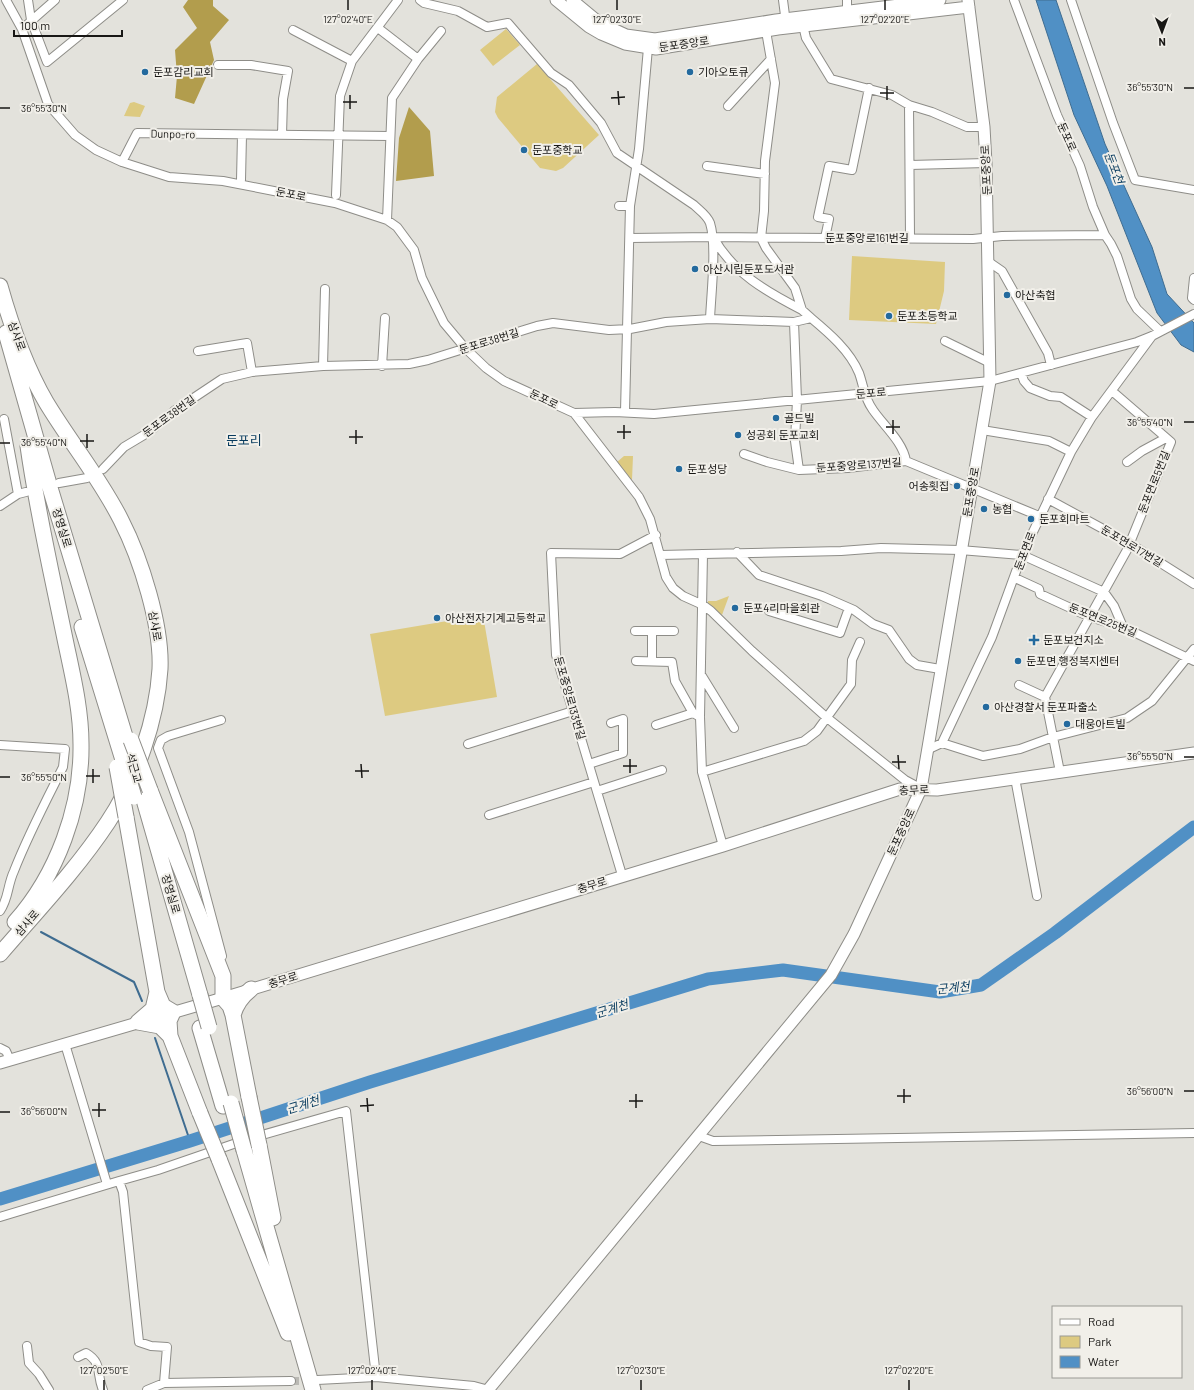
<svg xmlns="http://www.w3.org/2000/svg" width="1194" height="1390" viewBox="0 0 1194 1390" font-family="Barlow,'Noto Sans KR',sans-serif">
<rect width="100%" height="100%" fill="#e3e2dc"/>
<!-- green -->
<path fill="#ddca81" d="M506,29L520,45L493,66L480,50Z
M537,64L599,135L563,168L556,171L540,168L498,118L495,112L497,97Z
M134,102L145,106L140,117L124,116L130,103Z
M852,256L945,262L944,291L936,324L849,320Z
M624,456H633L632,480L617,462Z
M729,596L722,615L708,604V601H716Z
M483,615L497,697L385,716L370,634Z"/>
<!-- forest -->
<path fill="#b29d4d" d="M188,0H213V6L229,20L210,42L214,60L194,104L175,98L177,76L175,50L197,28L183,7Z
M409,107L430,131L434,176L396,181L399,138Z"/>
<!-- water -->
<path fill="#5090c5" stroke="#3f6c90" d="M1036,0H1056L1105,144L1152,247L1167,294L1194,323V352L1181,345L1157,313L1107,186L1074,115Z"/>
<g fill="none" stroke-linecap="round" stroke-linejoin="round">
<!-- stream -->
<path stroke="#3f6c90" stroke-width="2" d="M41,932L134,982L142,1001
M155,1038L190,1141"/>
<!-- river -->
<path stroke="#5090c5" stroke-width="13" d="M0,1199L190,1141L370,1082L708,979L783,970L940,992L981,985L1055,933L1194,827"/>
<!-- street-tunnel -->
<path stroke="#bab9b4" stroke-width="8" stroke-dasharray="8 4" stroke-linecap="butt" d="M291,1381H312"/>
<defs>
<path id="street" d="M6,0L22,29L48,104L75,135L96,150L122,162L169,177L223,181L335,203L387,220L397,227L414,250L422,278L444,323L465,348L486,368L504,381L574,413L639,497L650,519L666,577L673,588L683,596L703,605L711,611L752,651L826,717L905,780L920,788
M28,0L31,20L47,62L123,0
M420,0L424,3L458,11L487,27L508,23L551,73L569,85L601,123L617,153L694,205C699,210 707,215 710,223C717,245 711,295 710,319
M783,0L786,23
M1014,0L1057,115L1080,166L1093,207L1105,235L1111,244L1117,256L1131,299L1137,309L1160,331
M1071,0L1113,123L1135,180L1194,190
M847,11V0
M802,21L806,38L831,79L892,95L909,105L932,112L967,127H984
M378,28L418,59
M22,29L55,0
M293,30L352,61
M766,31L775,83L765,161L764,211L761,238L766,248L795,288L802,310L811,318
M218,65H251L288,71L283,99L282,135
M909,105L910,238
M728,106L771,59
M122,162L137,133L390,136
M910,165L986,163
M707,166L765,174
M241,180L242,135
M336,195L340,96L352,61L398,0
M619,206H630
M387,220L392,98L418,59L441,31
M713,237C733,273 767,292 802,310
M630,238L713,237L973,239L1002,236L1105,235
M825,238L829,219L818,217L829,166L852,170L869,88
M989,262L1002,271L1048,353L1051,365
M1194,278L1192,298L1194,300
M794,322L797,400L795,441L799,470
M945,341L990,363
M198,351L247,343L252,372
M323,366L325,289
M382,366L385,318
M1021,373L1024,381L1030,388L1050,396L1061,397L1092,417
M625,412L630,206L639,149L648,48
M574,413L615,412L654,414L990,381L1137,342L1152,336L1194,314
M4,419L18,494
M982,430L1049,441L1071,452
M744,454L767,462L799,470L848,468L906,461L1039,516
M1127,462L1142,451L1166,438
M103,469L124,447L149,432L174,411L222,379L252,372L323,366L409,364L428,360L537,326L553,323L609,330L630,329L666,322L710,319L794,322L811,318C829,333 850,351 859,373C864,387 864,398 873,410C884,426 903,442 906,461
M59,483L87,478
M1048,499L1129,543L1194,584
M0,506L18,494L26,492
M737,552L759,575L822,596L854,610L873,624L889,630L909,659L917,665L940,669
M703,554L841,551L881,548L960,550L1022,555L1104,592L1114,606L1123,627
M661,555L703,554L700,717L702,772L723,846
M1015,578L1039,589L1040,594L1090,617L1123,627L1194,661
M769,611L840,633L849,608
M635,631H674
M652,631V661
M636,661L672,662L675,681L693,713L700,717
M702,676L734,728
M1019,685L1045,697L1127,550L1171,442L1112,391
M1045,697L1060,772
M221,720L168,736L161,740L158,748L189,832L222,956
M656,725L693,713
M942,743L983,756L1020,749L1053,737L1127,718L1152,701L1194,649
M468,744L573,711
M0,745L65,749L63,767C46,801 28,835 14,871C7,886 9,898 0,911
M927,750L942,743L992,637L1022,555L1071,452L1092,417L1152,336
M589,764L623,753V719L611,723
M702,772L804,741L817,731L851,684L852,660L860,642
M1015,778L1037,896
M597,791L662,770
M489,815L594,782
M622,875L556,655L551,553L620,554L656,535
M65,1044L107,1184
M0,1048L6,1051L10,1060
M699,1136L713,1141L1194,1133
M119,1181L158,1170L248,1139L346,1111L376,1377
M0,1217L119,1181L123,1192L139,1342L151,1346L167,1347L164,1383L291,1381
M27,1346L29,1363L39,1374L49,1390
M78,1357L86,1353C103,1363 96,1374 103,1390
M317,1380L376,1377L474,1386L489,1390
M147,1390L164,1383"/>
<path id="secondary" d="M556,0L589,27L601,34L625,44L656,49L778,29L969,7
M572,0L595,19L613,29L626,35L655,39L776,20L940,0
M0,1063L223,998L723,846L900,789L937,790L1194,753
M488,1390L831,975L854,934L921,789L990,381L986,163L984,127L968,0"/>
<path id="highway" d="M0,286C11,325 25,366 46,402C70,442 100,478 121,520C141,559 162,626 160,669C157,719 136,780 108,822C77,869 37,911 0,954
M6,333L51,491L127,743
M82,627L123,760
M150,790L223,976V998L230,1006L233,1015L249,1097
M142,793L200,995
M126,817L157,992L163,1006L173,1012L169,1021L170,1036L200,1113
M15,922C57,875 82,807 81,744C81,708 72,673 65,639C52,575 37,511 28,446
M233,1015C236,1004 242,996 251,989
M138,1022L153,1009L157,992
M138,1022L160,1026L170,1036
M200,1028L223,1106
M259,1145L273,1218
M244,1150L313,1390
M219,1159L288,1333"/>
</defs>
<!-- street casing -->
<use href="#street" stroke="#8e8d88" stroke-width="10"/>
<!-- secondary casing -->
<use href="#secondary" stroke="#8e8d88" stroke-width="13"/>
<!-- highway casing -->
<use href="#highway" stroke="#8e8d88" stroke-width="17"/>
<!-- street -->
<use href="#street" stroke="#fff" stroke-width="8"/>
<!-- secondary -->
<use href="#secondary" stroke="#fff" stroke-width="11"/>
<!-- highway -->
<use href="#highway" stroke="#fff" stroke-width="15"/>
<defs>
<path id="highway-bridge" d="M131,740L150,790
M117,767L126,817
M125,767L134,797
M200,995L209,1027
M249,1097L259,1145
M231,1103L244,1150
M200,1113L219,1159"/>
</defs>
<!-- highway-bridge casing -->
<use href="#highway-bridge" stroke="#8e8d88" stroke-width="17" stroke-linecap="butt"/>
<!-- highway-bridge -->
<use href="#highway-bridge" stroke="#fff" stroke-width="15"/>
</g>
<!-- ticks -->
<path fill="none" stroke="#181715" stroke-width="1.5" d="M348,0V10M617,0V10M885,0V10M887,86V100M1184,88H1194M618,91L619,105M880,93H894M350,95V109M611,98L625,97M343,102H357M0,108H10M893,420V434M1184,422H1194M624,425V439M886,427H900M356,430V444M617,432H631M87,434V448M349,437H363M80,441H94M0,443H10M898,755L899,769M1184,757H1194M630,759V773M892,762H906M361,764L362,778M623,766H637M93,769V783M355,771H369M86,776H100M0,777H10M904,1089V1103M1184,1091H1194M636,1094V1108M897,1096H911M367,1098L368,1112M629,1101H643M99,1103V1117M360,1106L374,1105M92,1110H106M0,1112H10M104,1380V1390M372,1380V1390M641,1380V1390M909,1380V1390"/>
<!-- markers -->
<g fill="#246a9e" stroke="#f1efe9" stroke-width="1.5">
<circle cx="145" cy="72" r="4"/>
<circle cx="690" cy="72" r="4"/>
<circle cx="524" cy="150" r="4"/>
<circle cx="695" cy="269" r="4"/>
<circle cx="1007" cy="295" r="4"/>
<circle cx="889" cy="316" r="4"/>
<circle cx="776" cy="418" r="4"/>
<circle cx="738" cy="435" r="4"/>
<circle cx="679" cy="469" r="4"/>
<circle cx="957" cy="486" r="4"/>
<circle cx="984" cy="509" r="4"/>
<circle cx="1031" cy="519" r="4"/>
<circle cx="735" cy="608" r="4"/>
<circle cx="437" cy="618" r="4"/>
<path d="M1032 634h4v4h4v4h-4v4h-4v-4h-4v-4h4z"/>
<circle cx="1018" cy="661" r="4"/>
<circle cx="986" cy="707" r="4"/>
<circle cx="1067" cy="724" r="4"/>
</g>
<g text-anchor="middle" stroke-width="4" stroke-linejoin="round" paint-order="stroke">
<!-- street labels -->
<g font-size="11" fill="#181715" stroke="#f1efe9">
<text transform="translate(684 44) rotate(-8)" y="4">둔포중앙로</text>
<text transform="translate(173 134) rotate(1)" y="4">Dunpo-ro</text>
<text transform="translate(1067 137) rotate(66)" y="4">둔포로</text>
<text transform="translate(986 170) rotate(-93)" y="4">둔포중앙로</text>
<text transform="translate(291 194) rotate(11)" y="4">둔포로</text>
<text x="867" y="242">둔포중앙로161번길</text>
<text transform="translate(17 336) rotate(69)" y="4">삼사로</text>
<text transform="translate(489 341) rotate(-17)" y="4">둔포로38번길</text>
<text transform="translate(871 393) rotate(-5)" y="4">둔포로</text>
<text transform="translate(544 399) rotate(26)" y="4">둔포로</text>
<text transform="translate(169 416) rotate(-36)" y="4">둔포로38번길</text>
<text transform="translate(859 465) rotate(-4)" y="4">둔포중앙로137번길</text>
<text transform="translate(1154 482) rotate(-68)" y="4">둔포면로5번길</text>
<text transform="translate(971 492) rotate(-80)" y="4">둔포중앙로</text>
<text transform="translate(62 528) rotate(73)" y="4">장영실로</text>
<text transform="translate(1132 546) rotate(31)" y="4">둔포면로17번길</text>
<text transform="translate(1025 551) rotate(-69)" y="4">둔포면로</text>
<text transform="translate(1103 620) rotate(22)" y="4">둔포면로25번길</text>
<text transform="translate(155 626) rotate(80)" y="4">삼사로</text>
<text transform="translate(570 698) rotate(74)" y="4">둔포중앙로133번길</text>
<text transform="translate(134 768) rotate(74)" y="4">석근교</text>
<text transform="translate(914 790) rotate(-3)" y="4">충무로</text>
<text transform="translate(901 832) rotate(-65)" y="4">둔포중앙로</text>
<text transform="translate(592 885) rotate(-17)" y="4">충무로</text>
<text transform="translate(171 894) rotate(74)" y="4">장영실로</text>
<text transform="translate(27 923) rotate(-49)" y="4">삼사로</text>
<text transform="translate(283 980) rotate(-17)" y="4">충무로</text>
</g>
<!-- poi labels -->
<g font-size="11" fill="#181715" stroke="#f1efe9" text-anchor="start">
<text x="153" y="76">둔포감리교회</text>
<text x="698" y="76">기아오토큐</text>
<text x="532" y="154">둔포중학교</text>
<text x="703" y="273">아산시립둔포도서관</text>
<text x="1015" y="299">아산축협</text>
<text x="897" y="320">둔포초등학교</text>
<text x="784" y="422">골드빌</text>
<text x="746" y="439">성공회 둔포교회</text>
<text x="687" y="473">둔포성당</text>
<text x="949" y="490" text-anchor="end">어송횟집</text>
<text x="992" y="513">농협</text>
<text x="1039" y="523">둔포회마트</text>
<text x="743" y="612">둔포4리마을회관</text>
<text x="445" y="622">아산전자기계고등학교</text>
<text x="1043" y="644">둔포보건지소</text>
<text x="1026" y="665">둔포면 행정복지센터</text>
<text x="994" y="711">아산경찰서 둔포파출소</text>
<text x="1075" y="728">대웅아트빌</text>
</g>
<!-- water labels -->
<g font-size="12" font-style="italic" fill="#093c5f" stroke="#f1efe9">
<text transform="translate(1114 168) rotate(69)" y="4">둔포천</text>
<text transform="translate(953 988) rotate(-6)" y="4">군계천</text>
<text transform="translate(612 1009) rotate(-17)" y="4">군계천</text>
<text transform="translate(303 1105) rotate(-17)" y="4">군계천</text>
</g>
<!-- quarter labels -->
<g font-size="13" fill="#083b5e" stroke="#f1efe9">
<text x="244" y="445">둔포리</text>
</g>
</g>
<g font-size="10" text-anchor="middle" fill="#181715" stroke="#f1efe9" stroke-width="4" stroke-linejoin="round" paint-order="stroke">
<text x="348" y="23">127°02'40"E</text>
<text x="617" y="23">127°02'30"E</text>
<text x="885" y="23">127°02'20"E</text>
<text x="1150" y="91">36°55'30"N</text>
<text x="44" y="112">36°55'30"N</text>
<text x="1150" y="426">36°55'40"N</text>
<text x="44" y="446">36°55'40"N</text>
<text x="1150" y="760">36°55'50"N</text>
<text x="44" y="781">36°55'50"N</text>
<text x="1150" y="1095">36°56'00"N</text>
<text x="44" y="1115">36°56'00"N</text>
<text x="104" y="1374">127°02'50"E</text>
<text x="372" y="1374">127°02'40"E</text>
<text x="641" y="1374">127°02'30"E</text>
<text x="909" y="1374">127°02'20"E</text>
</g>
<!-- legend -->
<rect x="1052" y="1306" width="130" height="72" fill="#f1efe9" stroke="#9a9994"/>
<rect x="1060" y="1319" width="20" height="6" fill="#ffffff" stroke="#9a9994"/>
<text x="1088" y="1326" font-size="12" fill="#181715">Road</text>
<rect x="1060" y="1336" width="20" height="12" fill="#ddca81" stroke="#9a9994"/>
<text x="1088" y="1346" font-size="12" fill="#181715">Park</text>
<rect x="1060" y="1356" width="20" height="12" fill="#5090c5" stroke="#9a9994"/>
<text x="1088" y="1366" font-size="12" fill="#181715">Water</text>
<!-- north arrow -->
<g transform="translate(1162 32) rotate(179)" stroke="#f1efe9" stroke-width="3" paint-order="stroke">
<path d="M0-3L7 15L0 10L-7 15Z" fill="#181715"/>
<text y="-6" font-size="11" font-weight="bold" text-anchor="middle" fill="#181715">N</text>
</g>
<!-- scale -->
<path d="M14 30v6h108v-6" fill="none" stroke="#181715" stroke-width="2"/>
<text x="20" y="30" font-size="12" fill="#181715" stroke="#f1efe9" stroke-width="3" paint-order="stroke">100 m</text>
</svg>
